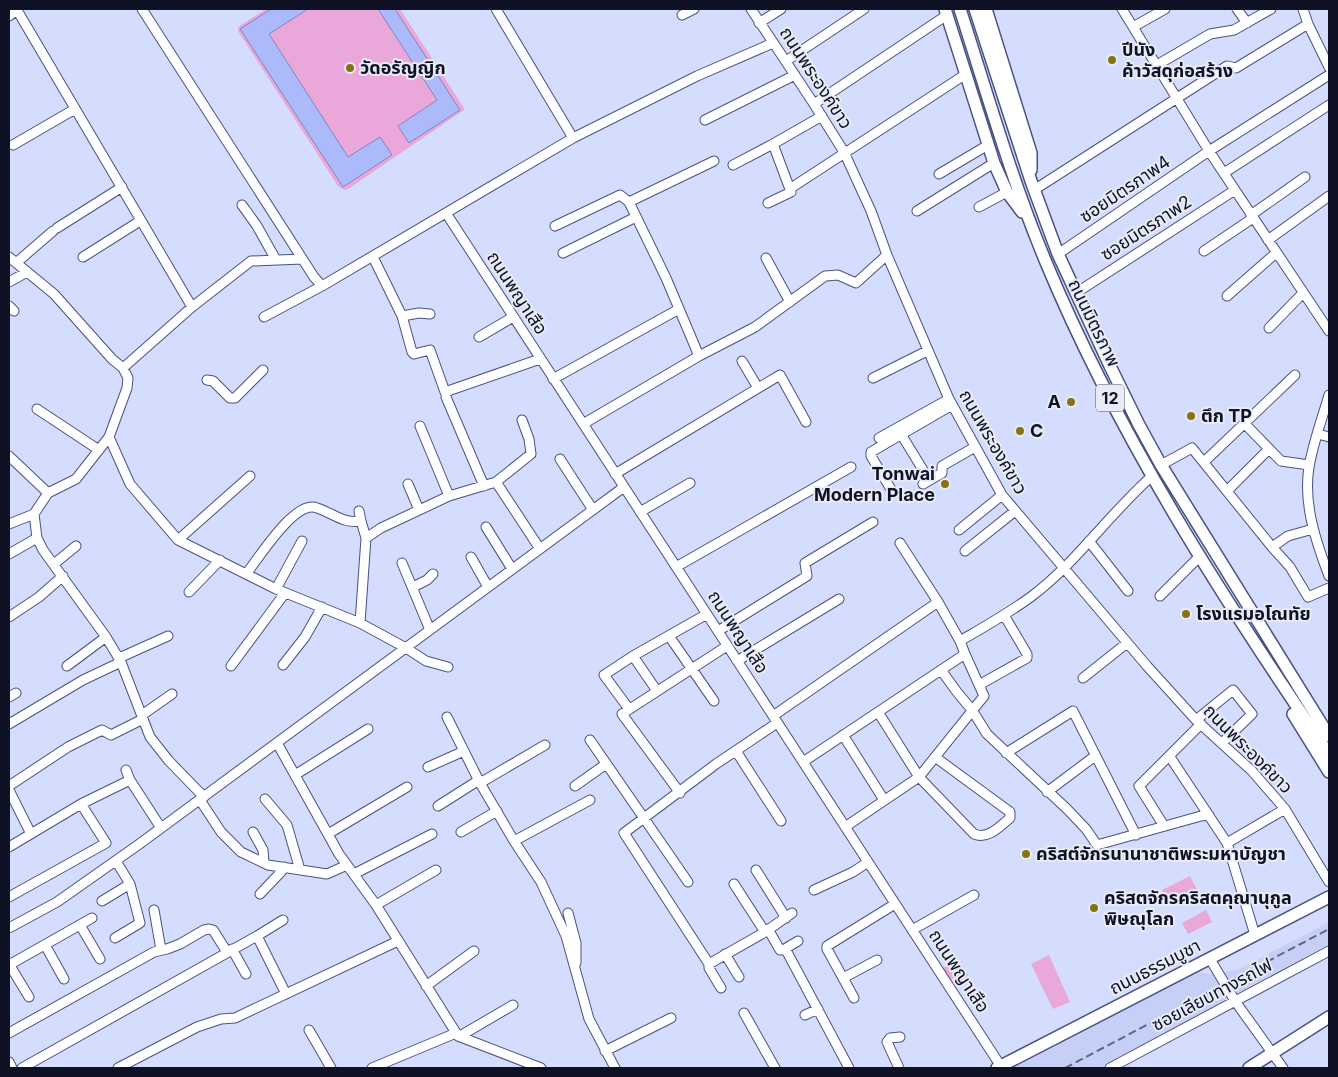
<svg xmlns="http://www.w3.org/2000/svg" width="1338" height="1077" viewBox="0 0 1338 1077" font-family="Inter,'Noto Sans Thai',sans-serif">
<rect width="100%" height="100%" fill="#d4ddfe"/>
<!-- built -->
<path fill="#c6cff5" d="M1329,922V944L1099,1068H1009L1104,1018L1198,972L1209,974L1237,970Z"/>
<!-- green -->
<path fill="#e9a7da" d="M266,9H400L464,108V110L348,189L344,190L338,186L238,31V28L241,25Z
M1190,876L1197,890L1169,904L1162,890Z
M1206,910L1212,922L1188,934L1182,923Z
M1049,955L1070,1002L1053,1009L1031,964Z
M958,960L971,980L965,984L957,976L950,980L943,968Z"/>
<!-- water -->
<path fill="#acbafb" stroke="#7d88bb" d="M271,9H308L269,34L348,157L380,137L392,155L343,187L240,29Z
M378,9H395L460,110L409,143L398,126L437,100Z"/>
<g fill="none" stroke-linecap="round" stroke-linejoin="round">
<defs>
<path id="minor" d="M142,9L314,277L322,286L573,138L697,76L773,43
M496,9L573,138
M751,9L814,104L844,152L871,211L887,255L949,399L1002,495L1147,666L1196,720L1252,771L1285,809L1329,882
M1122,9L1209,151L1329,331
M1237,9L1247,23
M1303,9L1308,24
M682,15L694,9
M9,16L17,10L192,307
M759,23L781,9
M1133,27L1165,9
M786,61L864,9
M1157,65L1210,34L1234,30L1271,9
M814,104L947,15
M705,120L795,75
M13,145L75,109
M733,165L773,144
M1224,173L1329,105
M939,174L988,145
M791,188L966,74
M1034,190L1227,66L1236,68L1308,24L1329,67
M629,202L714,161
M768,203L791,192L773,144L822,116
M242,205L257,226L276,260
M979,207L1007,192
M917,211L994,163
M446,213L1002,1068
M1251,215L1305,177
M555,226L620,195L629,202L666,278L699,356
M57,228L122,187
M1268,240L1329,196
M1204,251L1253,218
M563,253L636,217
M1058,254L1209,151L1329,75
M9,257L54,294L112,359L123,368L192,307L251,261L302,259
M83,257L140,221
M373,257L402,316L412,352L414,354L430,350L445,392L540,359
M766,258L790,302
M16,263L53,231
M9,282L27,272
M1076,293L1235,190
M1227,296L1276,253
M9,306L14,311
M402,316L419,313L430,314
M264,317L322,286
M1269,328L1303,293
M479,337L513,317
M742,361L758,388
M123,368L128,378L127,388L109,437L76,479L48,493L34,514L37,538L43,550L106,637L121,662L150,737L169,761L204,797
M873,378L927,351
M553,379L679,309
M207,380L213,381L230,398H235L263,370
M1329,395C1322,419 1313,443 1309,467C1303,504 1316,542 1329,576
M446,397L484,486
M37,409L99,450
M1244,423L1281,461L1309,465
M583,424L699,356L755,327L825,276L838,275L856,283L887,255
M420,426L449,496
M901,434L923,470
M1318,434L1329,437
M109,437L130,484L178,540L276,589L360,623L406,648L426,661L448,667
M879,438L949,399
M9,456L48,493
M560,459L593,510
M1204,462L1295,375
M1161,465L1192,448L1272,547L1288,536L1313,529
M615,474L780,375L806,422
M496,482L540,549
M408,484L419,510
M923,484L942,473V466L975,447
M892,491L871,456V452L952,405
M1227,491L1269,449
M359,511L361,521
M640,512L690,483
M9,524L34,514
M486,527L512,569
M959,530L1002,495
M178,540L250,476
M1089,541L1128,591
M900,543L938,602
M1272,547L1290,567L1308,597L1329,588
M965,551L1015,511
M9,554L37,538
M471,557L488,587
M402,563L430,630
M54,564L76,546
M676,567L851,467
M246,574C259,558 295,499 317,508C333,513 343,524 361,521L366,538
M413,587L427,580L433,574
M276,589L302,541
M189,592L220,560
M1160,596L1200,556
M9,617L39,597L63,576
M360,623L366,538L381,528L449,496L496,482L531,454L529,439L522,420
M718,631L807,576L805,563L873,522
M669,636L714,701
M633,656L657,691
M119,658L168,636
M737,661L839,599
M283,665L305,637L322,607
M67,666L106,637
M231,666L285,593
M941,670L957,692L972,710L987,734L1067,809L1086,829L1097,845L1201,816L1209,815
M1083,678L1127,643
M979,685L1027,658V654L1004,615
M9,697L16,693
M629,709L604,675L633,656L707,614
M878,712L919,777L974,834C988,840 1000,826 1010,818V812L935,757
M142,715L172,694
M773,716L938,602L960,641
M447,717L480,783L514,841L541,882L566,936L589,1019L615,1068
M1196,720L1233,690L1252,714L1222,743
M777,723L716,764L624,833L709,964L765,932L792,913
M9,724L83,680L121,662
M843,735L884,800
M590,740L688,882
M277,743L339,854L376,905L458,1036L541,1068
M736,751L781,821
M1006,753L1073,711L1136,835
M1170,757L1227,843L1255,935
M803,762L965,654L960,641C984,627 1009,613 1032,596C1077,562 1109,514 1152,476
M428,767L464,751
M126,770L130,780
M295,775L368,729
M480,783L545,745
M9,786L68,747L102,730L111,735L143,719
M575,786L606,764
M9,790L31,834
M1047,792L1095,756
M680,793L622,714L727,646
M265,799L287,825L300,870
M200,800L221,832L241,852L268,865L327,874L347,865
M438,806L479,780
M1164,826L1139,786L1201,724
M845,827L919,777L984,696L965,654
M253,832L263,850L264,863
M461,832L497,811
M328,834L407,787
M514,841L590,800
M1227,843L1285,809
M9,847L81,804L130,780L161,828
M756,870L786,918
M354,874L432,834
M734,884L765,932
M814,890L853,872L868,862
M260,894L281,872L284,867
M9,897L106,843L81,804
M102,901L130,884
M376,905L436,870
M154,910L161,950
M568,913L576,943V963
M80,925L100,959
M9,928L57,902L138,845L624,487
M768,929L780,950H786L849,1068
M912,930L974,895
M257,936L283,920
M115,938L140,923L130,884L116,861
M45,945L64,979
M232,949L246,974
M783,950L798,941
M725,954L739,977
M1210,959L1235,1001L1283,1068
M9,964L29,997
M709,964V968L721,988
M9,965L92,918
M843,978L877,960
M426,986L474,951
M854,998L827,949V946L895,904
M744,1013L775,1068
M805,1015L818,1009
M309,1030L331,1068
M9,1033L154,952L167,949L180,944L204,930L209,929L213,930L227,952
M460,1036L513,1005
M605,1051L671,1018
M9,1062L12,1068
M22,1068L257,936L286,994
M118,1068L197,1027L221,1019L235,1018L398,941
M372,1068L456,1033
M899,1068L887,1042L890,1038L900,1037
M1110,1068L1329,951"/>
<path id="major" d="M945,9L994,163L1007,192L1022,212
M960,9C987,93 1011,178 1045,260C1118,436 1222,597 1329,754
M975,9L1031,181L1058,254L1110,366L1139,425L1161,465L1329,736
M986,9L1031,153V170
M1293,714L1329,772
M997,1068L1329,897
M1249,1068L1329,1017"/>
</defs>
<!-- minor casing -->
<use href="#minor" stroke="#495282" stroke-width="11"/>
<!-- major casing -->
<use href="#major" stroke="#495282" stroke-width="14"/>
<!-- minor -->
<use href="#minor" stroke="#fff" stroke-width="9"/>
<!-- major -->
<use href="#major" stroke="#fff" stroke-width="11"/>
<!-- rail -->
<path stroke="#626780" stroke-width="2" stroke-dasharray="8 4" stroke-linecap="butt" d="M1065,1068L1329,929"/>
</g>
<!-- markers -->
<g fill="#877213" stroke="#e8ebf6" stroke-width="2">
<circle cx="1112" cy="60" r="5"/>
<circle cx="350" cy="68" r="5"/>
<circle cx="1071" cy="402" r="5"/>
<circle cx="1191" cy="416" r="5"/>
<circle cx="1020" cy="431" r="5"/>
<circle cx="945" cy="484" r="5"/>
<circle cx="1186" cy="614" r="5"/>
<circle cx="1026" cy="854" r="5"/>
<circle cx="1094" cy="908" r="5"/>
</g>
<g text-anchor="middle" stroke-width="4" stroke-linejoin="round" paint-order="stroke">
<!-- shield labels -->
<rect fill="#e8ebf6" stroke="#505364" stroke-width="1" x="1096" y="384.5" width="28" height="27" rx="4"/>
<g font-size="16" font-weight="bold" fill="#0f1225">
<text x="1110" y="404">12</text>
</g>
<!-- poi labels -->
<g font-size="18" font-weight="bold" fill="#0f1225" stroke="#e8ebf6" text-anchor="start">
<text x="1122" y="56">ปีนัง<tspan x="1122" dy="21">ค้าวัสดุก่อสร้าง</tspan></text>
<text x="360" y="74">วัดอรัญญิก</text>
<text x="1061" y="408" text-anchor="end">A</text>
<text x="1201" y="422">ตึก TP</text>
<text x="1030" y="437">C</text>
<text x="935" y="480" text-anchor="end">Tonwai<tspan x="935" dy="21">Modern Place</tspan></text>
<text x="1196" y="620">โรงแรมอโณทัย</text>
<text x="1036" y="860">คริสต์จักรนานาชาติพระมหาบัญชา</text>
<text x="1104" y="904">คริสตจักรคริสตคุณานุกูล<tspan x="1104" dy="21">พิษณุโลก</tspan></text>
</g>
<!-- street labels -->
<g font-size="18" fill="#0f1225" stroke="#e8ebf6">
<text transform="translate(816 78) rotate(57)" y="6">ถนนพระองค์ขาว</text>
<text transform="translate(1125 189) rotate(-34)" y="6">ซอยมิตรภาพ4</text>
<text transform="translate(1146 228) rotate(-33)" y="6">ซอยมิตรภาพ2</text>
<text transform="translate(517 293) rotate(57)" y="6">ถนนพญาเสือ</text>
<text transform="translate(1094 323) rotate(64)" y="6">ถนนมิตรภาพ</text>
<text transform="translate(993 442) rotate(60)" y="6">ถนนพระองค์ขาว</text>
<text transform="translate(738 632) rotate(57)" y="6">ถนนพญาเสือ</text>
<text transform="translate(1248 749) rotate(45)" y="6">ถนนพระองค์ขาว</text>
<text transform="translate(1155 967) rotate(-27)" y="6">ถนนธรรมบูชา</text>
<text transform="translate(959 971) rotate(57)" y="6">ถนนพญาเสือ</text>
<text transform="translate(1212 995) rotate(-28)" y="6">ซอยเลียบทางรถไฟ</text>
</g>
</g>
<!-- border -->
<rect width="1338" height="1077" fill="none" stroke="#0f1225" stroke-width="20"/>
</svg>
